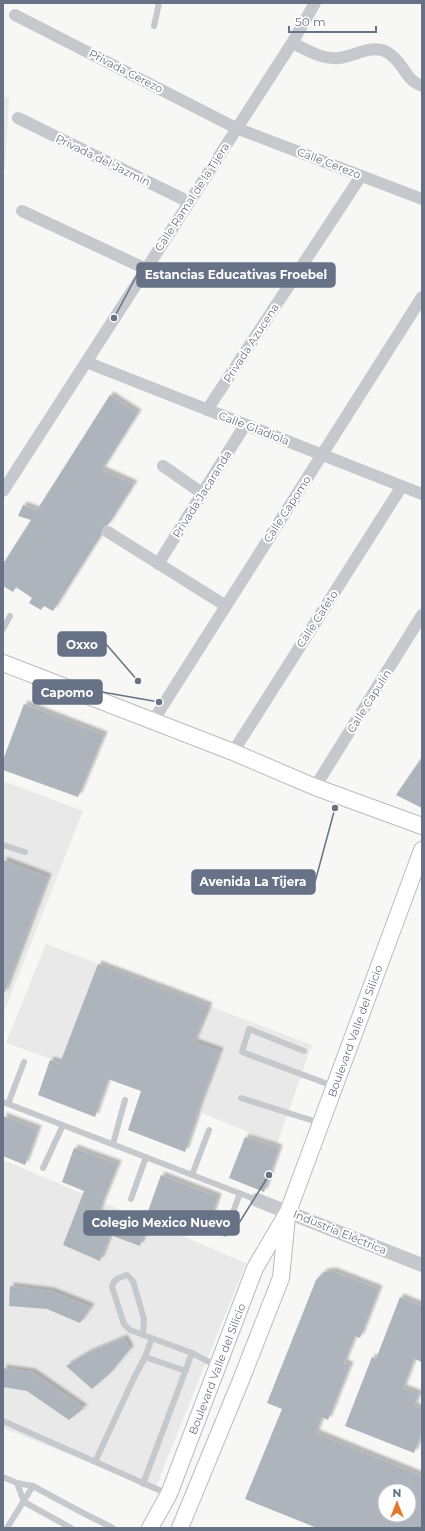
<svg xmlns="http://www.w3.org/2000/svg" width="425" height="1531" viewBox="0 0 425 1531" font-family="Montserrat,sans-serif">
<defs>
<filter id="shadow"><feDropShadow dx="3.5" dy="-3.5" stdDeviation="1" flood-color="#0004"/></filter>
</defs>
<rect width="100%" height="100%" fill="#f7f8f5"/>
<!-- built -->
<path fill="#e8e9e8" d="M3,96L9,98L5,170L3,169Z
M3,781L83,811L3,1015Z
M46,944L312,1045L277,1144L197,1111L6,1043Z
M3,1160L246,1263L155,1489L3,1428Z"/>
<!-- building -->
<path fill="#aeb4bb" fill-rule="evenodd" filter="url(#shadow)" d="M110,395L138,413L102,470L134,484L108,525L102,528L101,535L53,611L44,606L41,610L29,603L32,598L16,587L13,592L3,586V564L31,520L18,516L23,505L37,510Z
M24,704L104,735L78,797L3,770V760Z
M422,757V808L396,795Z
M3,860L48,877L4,994H3Z
M98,964L209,1006L194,1042L220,1051L196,1115L197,1116L185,1152L128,1130L141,1091L108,1079L95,1117L38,1095L50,1060L60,1063Z
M3,1116L38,1129L25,1165L3,1156Z
M245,1137L279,1148L264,1192L229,1178Z
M74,1148L118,1164L98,1213L145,1230L140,1246L110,1235L100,1261L63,1245L84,1191L62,1182Z
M161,1175L218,1197L206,1233L148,1211Z
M333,1271L379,1289L360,1338L355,1336L344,1363L350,1365L328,1420L322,1417L316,1433L422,1476V1528H317L245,1499L282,1409L267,1403L316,1280L324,1272ZM385,1491H409V1515H385Z
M10,1286L51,1291L91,1307L80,1323L47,1309L9,1306Z
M400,1297L422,1306V1362L414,1359L403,1388L419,1394L414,1406L422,1409V1432L414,1453L345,1426L372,1357L376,1359Z
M124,1338L130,1349L110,1373L92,1389L66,1366L88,1353Z
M3,1368L32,1372L84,1408L69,1420L27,1391L3,1387Z"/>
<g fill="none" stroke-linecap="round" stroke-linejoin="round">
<defs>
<path id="secondary" d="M3,663L233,752L315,787L422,826
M150,1528L169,1494L255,1268L288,1212L422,850
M180,1528L241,1380L281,1278L287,1217"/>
</defs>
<!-- secondary casing -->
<use href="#secondary" stroke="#b8bbc1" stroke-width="18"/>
<!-- service -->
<path stroke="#c5c8cc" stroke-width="6" d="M154,26L159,3
M3,629L10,616
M3,845L25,852
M304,1051L249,1029L242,1052L333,1086
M241,1098L320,1123
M3,1102L257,1200
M8,1104L24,1062
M113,1144L125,1100
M43,1168L63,1125
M192,1175L209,1130
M131,1199L146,1157
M225,1234L240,1193
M143,1334L144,1319L133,1281L127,1275C119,1278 114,1278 112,1287L124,1324L130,1330L192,1353L217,1366
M145,1357L152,1338
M3,1421L168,1494
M95,1462L133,1380L145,1357L186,1371
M3,1477L17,1483L33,1486L81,1512L113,1528
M17,1483L24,1502L71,1528
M143,1484L192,1353
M7,1528L33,1486"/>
<!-- minor -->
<path stroke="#c5c8cc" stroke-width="12" d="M15,15L236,128L422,199
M292,43C306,49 322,60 338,58C352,57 368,46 382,50C395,54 402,68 410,78C413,82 417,84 422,86
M18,118L189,202
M22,211L146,269
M86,362L422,494
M207,410L361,176
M163,466L202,493
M3,491L292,43L315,3
M108,532L226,606
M158,564L245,425
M153,721L422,297
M233,752L402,486
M315,787L422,615"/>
<!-- tertiary -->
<path stroke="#c5c8cc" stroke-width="14" d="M257,1200L422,1265"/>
<!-- secondary -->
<use href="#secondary" stroke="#fff" stroke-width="16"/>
</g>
<g text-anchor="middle" stroke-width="4" stroke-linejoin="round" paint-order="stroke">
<!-- street labels -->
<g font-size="11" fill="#677286" stroke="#fff">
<text transform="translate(126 71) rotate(27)" y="4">Privada Cerezo</text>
<text transform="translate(103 160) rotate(26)" y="4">Privada del Jazmín</text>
<text transform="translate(329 163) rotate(21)" y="4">Calle Cerezo</text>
<text transform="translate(192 197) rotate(-57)" y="4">Calle Ramal de la Tijera</text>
<text transform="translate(251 343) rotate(-57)" y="4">Privada Azucena</text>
<text transform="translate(254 428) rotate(21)" y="4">Calle Gladiola</text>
<text transform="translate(202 494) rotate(-58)" y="4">Privada Jacaranda</text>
<text transform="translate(287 509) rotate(-57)" y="4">Calle Capomo</text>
<text transform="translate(317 619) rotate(-57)" y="4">Calle Cafeto</text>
<text transform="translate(369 701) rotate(-58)" y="4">Calle Capulín</text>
<text transform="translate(355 1031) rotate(-70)" y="4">Boulevard Valle del Silicio</text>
<text transform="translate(340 1232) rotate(22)" y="4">Industria Eléctrica</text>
<text transform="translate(217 1369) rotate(-69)" y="4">Boulevard Valle del Silicio</text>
</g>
</g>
<!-- callouts -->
<path fill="none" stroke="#677286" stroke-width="1.5" d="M114 318L137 275M138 681L106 644M159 702L102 692M335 808L315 882M269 1175L239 1223"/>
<g fill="#677286" stroke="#fff" stroke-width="1.5">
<circle cx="114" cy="318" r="4"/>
<circle cx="138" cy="681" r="4"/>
<circle cx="159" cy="702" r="4"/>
<circle cx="335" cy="808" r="4"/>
<circle cx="269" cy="1175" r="4"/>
</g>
<g fill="#677286" stroke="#677286" stroke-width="1.5">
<rect x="137" y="263" width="198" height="24" rx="4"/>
<rect x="58" y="632" width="48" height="24" rx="4"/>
<rect x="33" y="680" width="69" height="24" rx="4"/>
<rect x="192" y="870" width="123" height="24" rx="4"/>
<rect x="84" y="1211" width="155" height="24" rx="4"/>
</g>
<g font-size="12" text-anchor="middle" font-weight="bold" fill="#fff">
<text x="236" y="279">Estancias Educativas Froebel</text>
<text x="82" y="649">Oxxo</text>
<text x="67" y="697">Capomo</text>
<text x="253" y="886">Avenida La Tijera</text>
<text x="161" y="1227">Colegio Mexico Nuevo</text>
</g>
<!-- border -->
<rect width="425" height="1531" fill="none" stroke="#677286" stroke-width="8"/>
<!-- north arrow -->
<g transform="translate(397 1503)"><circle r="19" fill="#ffffff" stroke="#c2c7cf"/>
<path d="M0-3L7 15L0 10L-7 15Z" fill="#e3782a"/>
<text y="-6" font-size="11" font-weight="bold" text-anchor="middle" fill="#677286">N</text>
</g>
<!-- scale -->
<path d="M289 26v6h87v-6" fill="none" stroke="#677286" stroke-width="2"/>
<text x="295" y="26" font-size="12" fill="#677286" stroke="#ffffff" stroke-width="3" paint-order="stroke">50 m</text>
</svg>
